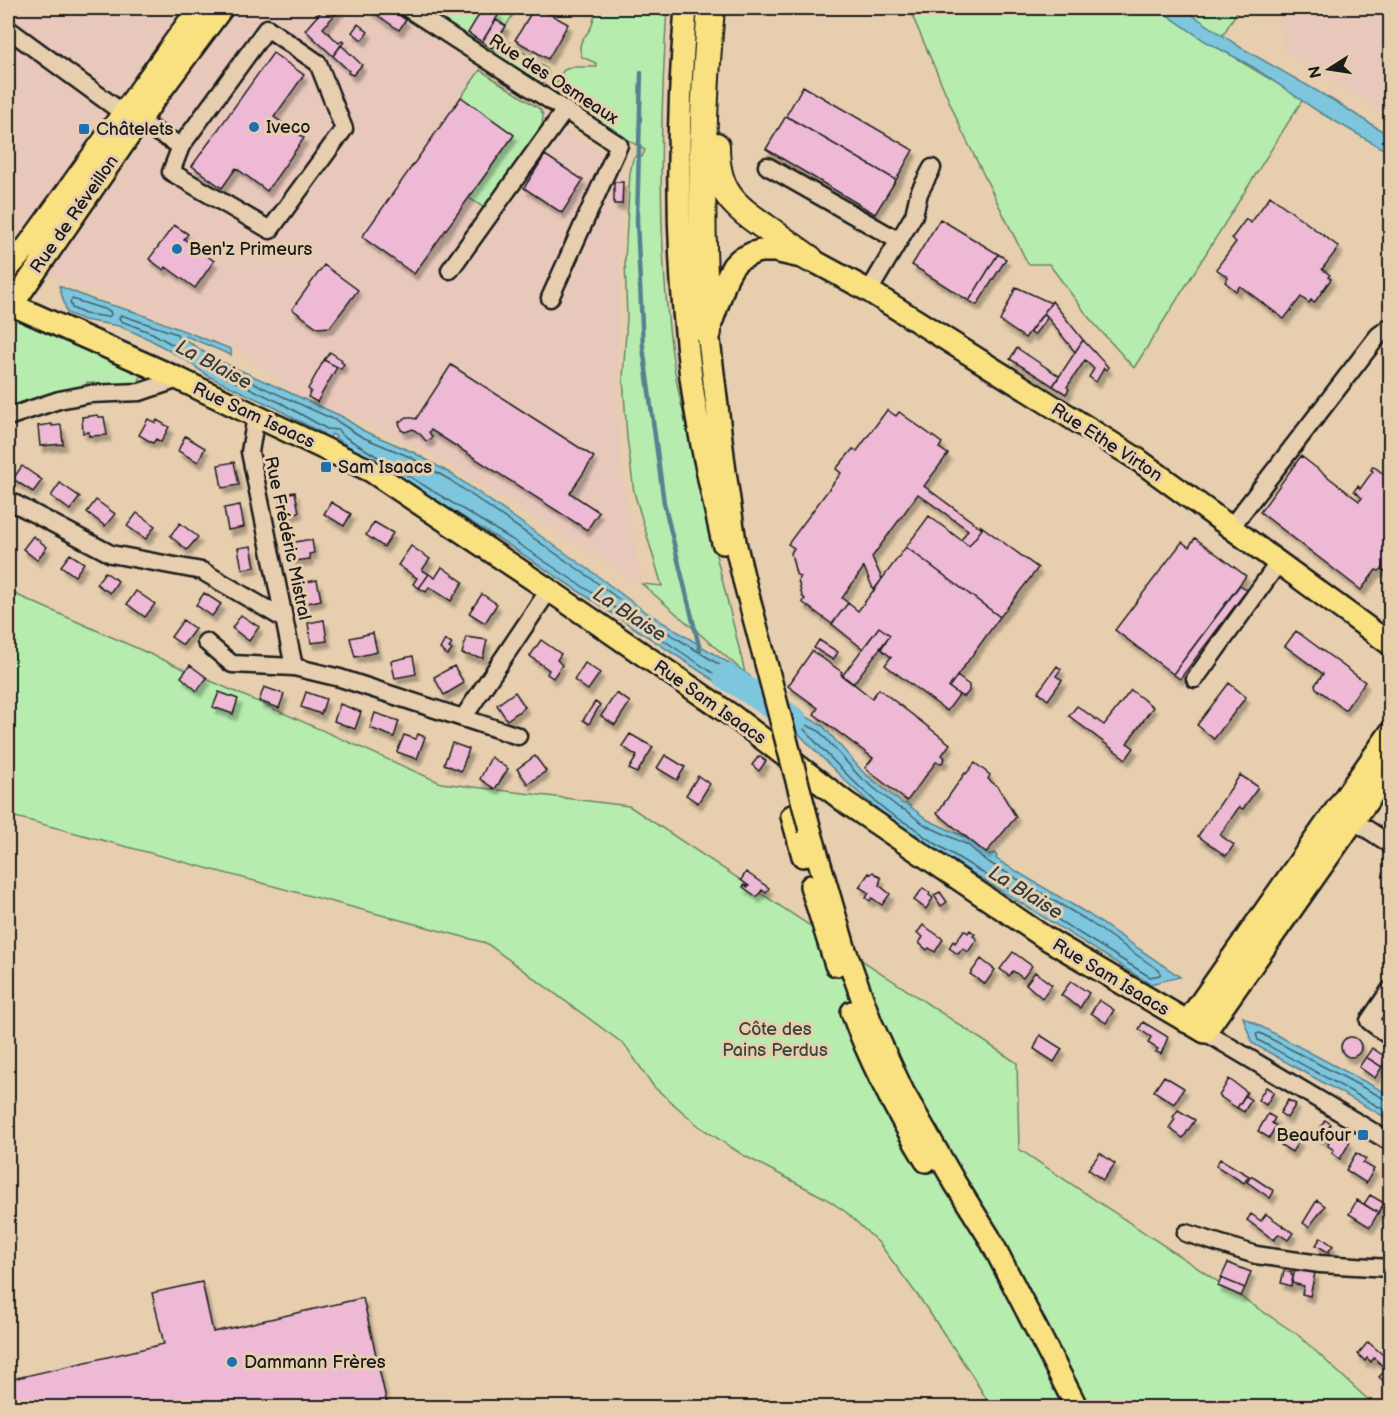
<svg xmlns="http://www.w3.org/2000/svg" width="1398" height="1415" viewBox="0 0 1398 1415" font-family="'Balsamiq Sans',sans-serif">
<defs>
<filter id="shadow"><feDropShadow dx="3.5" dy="6" stdDeviation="1.5" flood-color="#0004"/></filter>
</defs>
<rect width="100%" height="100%" fill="#e6ceae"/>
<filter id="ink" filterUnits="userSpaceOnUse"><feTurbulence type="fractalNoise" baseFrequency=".0167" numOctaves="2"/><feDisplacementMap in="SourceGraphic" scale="12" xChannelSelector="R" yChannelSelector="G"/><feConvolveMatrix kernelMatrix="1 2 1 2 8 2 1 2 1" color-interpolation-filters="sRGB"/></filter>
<g filter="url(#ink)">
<!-- built -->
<path fill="#e8c8ba" d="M8,8H391L480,70L540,109L622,168L617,406L619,447L625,492L642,584L419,448L293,393L247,354L8,259Z
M1277,8H1390V116L1285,51Z"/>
<!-- green -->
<path fill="#b6ecae" stroke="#698465" stroke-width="1.5" d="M420,8H517L500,36L547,69L549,74C546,81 544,85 536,83Z
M588,8H667C660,123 657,239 672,353C676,383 683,413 690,443C706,520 727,596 745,673L642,584L662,586L634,492L627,437L623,378L627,318L625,260L630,173L633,159L636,156L642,157L645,150L560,99C552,89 557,79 564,70L573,67H597L596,63L582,57C575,40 588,37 592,25C594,20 595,14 596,9Z
M909,8H1239L1223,35L1238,60L1303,99L1134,368L1090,319L1049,264H1028L962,131Z
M480,70L540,109L543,115L542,127L486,209L469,198L514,135L461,97Z
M8,314L137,371C142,375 141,380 136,385L112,386L87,382L86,388L57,392L8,409Z
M8,591L441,783L629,806L1017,1063L1019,1149L1298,1335L1376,1407H991L972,1375L921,1300L879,1243L864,1229L846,1212L825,1198L743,1155L700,1127L654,1087L625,1045L486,943L8,815Z"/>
<!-- water -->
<path fill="#7dc6dd" stroke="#568290" stroke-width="1.5" d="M1157,8H1182L1240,47L1336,102L1390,136V153L1319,112L1253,67L1205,41Z
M59,286L94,300L135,312L231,349V355L186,336L184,339L213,358L341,416L364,431L413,452L453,475L591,571L644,611L750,676L759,710L507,544L335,438L336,436L332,434L329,439L322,435L323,433L293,418L278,409L208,376L186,360L149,339L119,326L84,320L67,313Z
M784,704L823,726L863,772L903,804L906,803L928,820L971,840L989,855L994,853L997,856L996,859L1088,914L1180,977L1150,984C1077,937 1002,893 930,845L920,841L916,834L913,835C868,806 832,768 795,730L791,727Z
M1243,1017L1390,1095V1120L1252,1043Z"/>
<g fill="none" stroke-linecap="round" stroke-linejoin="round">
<!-- shore -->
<path stroke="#436069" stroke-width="1.5" d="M72,299L110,311L111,315L108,317L85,314L72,308L70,302Z
M121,315L177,334L179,345L175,346L152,333L121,321L119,318Z
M211,364L335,420L362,437L410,457L450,480L588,576L641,616L744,680L747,692L743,693L511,539L342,435L338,430L327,429L281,403L211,370L209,367Z
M804,724L819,731L859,776L899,808L905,810L925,825L968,845L985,860L1085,919L1160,971V975L1150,977L925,837C916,826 899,821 887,811C857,787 829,757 803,728Z
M1390,1100L1385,1099L1260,1033L1256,1034L1258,1040L1390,1113"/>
<!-- stream -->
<path stroke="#568290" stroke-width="4.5" d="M641,73L637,221L643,347L664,503L700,650"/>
<!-- river -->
<path stroke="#7dc6dd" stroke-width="26" d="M726,676L794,720"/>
</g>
<!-- building -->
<path fill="#edb9d5" stroke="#1c1c1c" stroke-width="1.5" filter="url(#shadow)" d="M324,8H341L323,28L339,43L342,41L344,42L333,56L305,30Z
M373,8H388L406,20L399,30L370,10Z
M483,8H488L499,14L482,42L468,33Z
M534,8H539L568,24L548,59L515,40Z
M496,20L506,26L492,48L482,42Z
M358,24L368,32L362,40L352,32Z
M341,45L362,65L353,75L348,73L349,71L333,56Z
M273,53L304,75L274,117L304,138L267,191L236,168L222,188L192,166Z
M803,86L913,150L896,180L786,116Z
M461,97L514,135L414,274L362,237Z
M786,116L896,180L875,214L766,149Z
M545,155L583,180L562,213L524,188Z
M614,182H623L622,204H614Z
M1270,196L1339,247L1322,269L1330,275L1328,277L1331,279L1314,303L1311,300L1309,303L1301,297L1284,319L1240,286L1236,291L1225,282L1228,277L1216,269L1236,242L1232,238L1246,219L1251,223Z
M940,219L998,254L969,301L912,265Z
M174,225L188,234L184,239L214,261L195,288L166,267L164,270L149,259Z
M998,254L1006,259L977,305L969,301Z
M324,265L358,290L330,327L318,328L292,309Z
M1016,287L1051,303L1025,338L1000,321Z
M1052,301L1083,340L1075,352L1044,313Z
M1044,313L1048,317L1034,335L1030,332Z
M1083,340L1108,367L1107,370L1104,368L1096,382L1089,377L1094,369L1085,360L1067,387L1069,389L1066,394L1053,386Z
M1017,348L1059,376L1053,386L1010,359Z
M330,352L342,360L341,362L344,364L341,369L324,360Z
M324,360L337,367L317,402L308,397L311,391L308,389Z
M451,365L594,457L570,493L599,512L587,530L431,430L429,432L432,437L430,440L426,441L421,435L413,429L405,432L401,430L399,422L407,417L416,419Z
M887,410L896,416L899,412L942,443L939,448L948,454L924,486L982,529L969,546L961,540L968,530L918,494L872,557L882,579L874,591L864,567L842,598L848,603L832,624L802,602L805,599L802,596L798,580L800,577L796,574L791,553L794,548L788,544L841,473L836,469L853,449L857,451Z
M98,415V417H104L107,435L89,436V432L83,433L82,417Z
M148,419L156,423L157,420L169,427L161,442L156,439L153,443L139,435Z
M52,424V426L61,425L63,444L40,446L38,426Z
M185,436L205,448L198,462L178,451Z
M1301,456L1359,501L1362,498L1354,491L1358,486L1360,489L1373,471L1371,470L1373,466L1390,479V575L1382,569L1379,571L1376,570L1361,590L1260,512Z
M234,462L239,485L222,488L218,465Z
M22,466L42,480L33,492L13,479Z
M60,483L80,497L70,510L51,496Z
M295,492L299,512L284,516L280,495Z
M96,500L115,514L105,526L87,512Z
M331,502L351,514L344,526L324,514Z
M240,505L244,527L228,530L224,508Z
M137,513L155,526L146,539L127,526Z
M929,516L969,546L982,529L981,526L1038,568L1000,617L906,547Z
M374,522L393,533L384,547L366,535Z
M180,523L198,537L187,550L170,536Z
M33,536L47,547L37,560L23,549Z
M1195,538L1246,576L1173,674L1115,630L1182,542L1189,547Z
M306,540H312L314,553L309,554L310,559L293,561L290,543Z
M251,546L255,567L242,569L238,548Z
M411,546L430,559L422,570L429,574L419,588L413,584L417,578L398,565Z
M906,547L1000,617L949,687L959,695L947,711L885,665L891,657L881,649L890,635L879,627L863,649L832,624L848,603L858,611Z
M70,554L84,563L75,576L61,566Z
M442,567L463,582L451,601L429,587L426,592L419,588L429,574L435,578Z
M105,572L118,581L110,593L96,584Z
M317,580L321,600L307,603L302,583Z
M1240,585L1247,590L1180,679L1173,674Z
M136,591L155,604L145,617L127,604Z
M204,593L221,604L212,616L196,605Z
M482,594L497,604L485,623L469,613Z
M241,615L259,627L249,641L232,628Z
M183,620L195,629L183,645L171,637Z
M324,620L327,641L311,643L308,623Z
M879,627L890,635L853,684L842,676Z
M1296,631L1365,682L1345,710L1316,688L1315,685L1323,674L1285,646Z
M373,633L377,652L355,657L350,638Z
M466,637L487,640L483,658L462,654Z
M445,640L452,644L449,648L452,650L448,655L440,649Z
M541,640L561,654L557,660L562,665L553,678L547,674L549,670L530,656Z
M819,640L838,652L833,660L814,648Z
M812,651L842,672L841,674L872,698L879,689L950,744L942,755L945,758L942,763L936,762L907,801L865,768L873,758L814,714L818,708L788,686Z
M413,656L416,674L395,678L391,661Z
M585,663L600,673L588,690L574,680Z
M190,665L207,678L197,691L181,677Z
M454,666L464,683L444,695L434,677Z
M1057,666L1061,669L1056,676L1062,680L1048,700L1038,692Z
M957,676L969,685V691L965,696H961L949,687Z
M1229,683L1246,697L1214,739L1197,725Z
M264,687L284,694L279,708L259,701Z
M1131,690L1153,707L1127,743L1134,748L1126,759L1069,716L1077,706L1104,725Z
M219,692L238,699L233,714L213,707Z
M306,692L326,699L321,714L301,707Z
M515,692L525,707L507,720L497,705Z
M616,693L630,702L615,725L601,716Z
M595,702L600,705L589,724L583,720Z
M340,704L361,712L355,729L334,721Z
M375,713L399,721L394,737L370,728Z
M418,734L425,737L417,759L397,752L404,735L416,739Z
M630,734L653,747L637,773L629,769L637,756L622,746Z
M452,743L469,749L461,771L444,764Z
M665,755L685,767L677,780L657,768Z
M535,756L546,771L528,784L517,769Z
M759,756L766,761L759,771L752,765Z
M491,757L508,769L495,789L480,779Z
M975,763L990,775L988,779L998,787L1016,817L986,853L937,813L965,773L966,774Z
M1240,775L1257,786V789L1243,809L1239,807L1220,835L1234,845L1226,856L1198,836Z
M698,776L710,784L698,803L686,795Z
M746,872L769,888L766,893L762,890L757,897L743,887L744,885L748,887L749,886L741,880Z
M873,872L881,878L879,885L890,894L882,905L872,898L870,901L866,898L869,893L859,887L869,873L871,874Z
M923,888L930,893L929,895L933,898L926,909L914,900Z
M940,892L947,902L941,906L934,895Z
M923,925L943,939L935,952L929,948L927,950L919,943L923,937L917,933Z
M964,930L968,933L970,930L975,934L973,936L977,939L968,952L963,948L958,954L949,948L953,941L955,943Z
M1013,952L1032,966L1023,978L1013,971L1009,976L1000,969Z
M981,959L995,970L985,984L970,974Z
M1035,972L1052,985L1042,998L1026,984Z
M1071,981L1089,993L1080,1008L1061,995Z
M1099,1000L1114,1010L1106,1023L1091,1013Z
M1143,1022L1168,1037L1161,1054L1156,1052L1158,1049L1148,1043L1151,1037L1139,1029Z
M1040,1035L1062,1049L1054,1062L1034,1049Z
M1341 1047a10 10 0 1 1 20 0a10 10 0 1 1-20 0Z
M1372,1048L1387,1058L1382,1067L1366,1057Z
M1366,1057L1382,1067L1375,1078L1359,1067Z
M1164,1076L1184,1088L1174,1104L1154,1091Z
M1229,1079L1247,1092L1237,1108L1219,1096Z
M1266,1087L1274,1092L1266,1105L1258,1100Z
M1245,1096L1251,1100L1244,1112L1237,1108Z
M1288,1100L1296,1104L1287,1118L1280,1113Z
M1178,1110L1195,1120L1183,1138L1169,1128L1175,1119L1173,1117Z
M1268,1114L1275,1118L1272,1123L1276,1126L1269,1138L1258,1131Z
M1325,1120L1331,1124L1328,1129L1350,1142L1340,1159L1332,1153L1334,1150L1328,1146L1329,1142L1316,1136Z
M1289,1131L1296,1135L1294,1137L1299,1141L1292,1152L1281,1145Z
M1100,1153L1115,1164L1103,1180L1088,1169Z
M1356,1153L1366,1159L1363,1163L1374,1169L1366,1183L1346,1170Z
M1220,1159L1249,1176L1244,1183L1216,1166Z
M1251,1176L1274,1191L1270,1198L1247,1182Z
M1370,1195L1384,1203L1378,1213L1364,1204Z
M1317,1200L1325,1206L1309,1227L1303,1223Z
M1357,1200L1378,1213L1370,1227L1349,1214Z
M1251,1214L1261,1221L1266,1214L1293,1233L1288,1240L1279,1234L1274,1240L1247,1220Z
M1321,1237L1333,1246L1328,1252L1316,1245Z
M1228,1263L1251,1272L1245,1288L1221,1278Z
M1295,1269L1315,1273L1310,1296L1302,1294L1304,1286L1292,1283Z
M1284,1271L1292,1273L1291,1275L1293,1276L1291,1286L1281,1283Z
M1221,1278L1245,1288L1241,1296L1218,1286Z
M202,1282L213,1332L363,1298L388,1408H8V1380L164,1344L152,1293Z
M1368,1342L1389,1360L1383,1366L1374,1358L1371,1362L1367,1358L1365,1361L1358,1354Z
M1388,1368L1390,1370V1377L1386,1383L1379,1377Z"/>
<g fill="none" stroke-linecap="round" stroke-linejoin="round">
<defs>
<path id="minor" d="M407,8L619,145L550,298
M8,29L123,113L181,146L267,28L318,63L344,129L270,230L171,172L181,146
M767,166L899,241
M450,270L565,110
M869,291L914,215L919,193L932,168
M256,416L250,452L294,667
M8,417L59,400L90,394L140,392L179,379
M8,500L111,554L202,571L284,619
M1231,527L1378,336L1390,327
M206,642L232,664L294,667L340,678L518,736
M1195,679L1279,562
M463,718L549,590
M1345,815L1390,844
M1390,990L1369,1021L1390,1037
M1205,1032L1390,1142
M1186,1233L1256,1255L1320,1264L1390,1268"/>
<path id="major" d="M686,8C676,131 675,254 691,377C698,433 711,488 723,543
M8,269L27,247L199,8
M8,303L179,379L371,471L549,590L734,717L848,804L1044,937L1205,1032L1390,769
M12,305L153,101L222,8
M744,580L735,542L725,472L708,332L727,277L733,266L739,260L753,253L760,251H775L810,259L869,291L1137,459L1390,644
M792,816L803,856
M810,830L844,947L871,1023L903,1092L955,1183L989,1237L1077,1408
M811,886L836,965
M852,1012C871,1065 897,1113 926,1161
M1187,1022L1390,733"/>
<path id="highway" d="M716,146C716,192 733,205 768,229C782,239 796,249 810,259
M708,332C698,225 702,115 711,8"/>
</defs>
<!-- minor casing -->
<use href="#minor" stroke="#1c1c1c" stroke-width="21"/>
<!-- major casing -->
<use href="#major" stroke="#1c1c1c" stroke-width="26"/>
<!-- highway casing -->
<use href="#highway" stroke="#1c1c1c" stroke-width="30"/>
<!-- minor -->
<use href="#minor" stroke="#e6ceae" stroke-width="16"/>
<!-- major -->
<use href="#major" stroke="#f9e181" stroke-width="21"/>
<!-- highway -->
<use href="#highway" stroke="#f9e181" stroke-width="26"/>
<defs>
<path id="major-bridge" d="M744,580L810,830"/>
</defs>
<!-- major-bridge casing -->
<use href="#major-bridge" stroke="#1c1c1c" stroke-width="26" stroke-linecap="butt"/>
<!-- major-bridge -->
<use href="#major-bridge" stroke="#f9e181" stroke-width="21"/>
</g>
</g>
<!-- markers -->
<g fill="#1f6fb2" stroke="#e6ceae" stroke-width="2">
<circle cx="254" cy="127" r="6"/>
<rect x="78" y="123" width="12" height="12" rx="3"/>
<circle cx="177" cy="249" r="6"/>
<rect x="320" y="461" width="12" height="12" rx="3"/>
<rect x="1357" y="1129" width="12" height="12" rx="3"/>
<circle cx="232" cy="1362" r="6"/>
</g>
<g text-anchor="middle" stroke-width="6" stroke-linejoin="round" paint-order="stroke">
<!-- street labels -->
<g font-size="18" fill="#1c1c1c" stroke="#e6ceae">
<text transform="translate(554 79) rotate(33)" y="6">Rue des Osmeaux</text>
<text transform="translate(74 214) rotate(-55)" y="6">Rue de Réveillon</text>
<text transform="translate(254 415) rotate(25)" y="6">Rue Sam Isaacs</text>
<text transform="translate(1107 442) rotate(33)" y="6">Rue Ethe Virton</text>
<text transform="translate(288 538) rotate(78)" y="6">Rue Frédéric Mistral</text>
<text transform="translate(710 702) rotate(35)" y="6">Rue Sam Isaacs</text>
<text transform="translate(1111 977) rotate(31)" y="6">Rue Sam Isaacs</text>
</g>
<!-- poi labels -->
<g font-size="18" fill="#1c1c1c" stroke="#e6ceae" text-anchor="start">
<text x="266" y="133">Iveco</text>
<text x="96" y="135">Châtelets</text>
<text x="189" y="255">Ben'z Primeurs</text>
<text x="338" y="473">Sam Isaacs</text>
<text x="1351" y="1141" text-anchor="end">Beaufour</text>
<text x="244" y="1368">Dammann Frères</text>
</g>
<!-- park labels -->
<g font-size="18" fill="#3b4639" stroke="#e6ceae">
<text x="775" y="1035">Côte des<tspan x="775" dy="21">Pains Perdus</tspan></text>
</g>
<!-- water labels -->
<g font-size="20" font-style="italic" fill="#2f3e43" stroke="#e6ceae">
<text transform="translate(214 364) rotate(28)" y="7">La Blaise</text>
<text transform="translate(630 614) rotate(33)" y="7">La Blaise</text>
<text transform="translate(1026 892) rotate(32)" y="7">La Blaise</text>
</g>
</g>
<!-- margin -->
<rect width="1398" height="1415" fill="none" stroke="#e6ceae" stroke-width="30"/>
<rect x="15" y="15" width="1368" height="1385" fill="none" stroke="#1c1c1c" stroke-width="2" filter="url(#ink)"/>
<!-- north arrow -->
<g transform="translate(1329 69) rotate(258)" stroke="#e6ceae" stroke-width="4.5" paint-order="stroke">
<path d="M0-4.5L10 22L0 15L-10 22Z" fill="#1c1c1c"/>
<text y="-9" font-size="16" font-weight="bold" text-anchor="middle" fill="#1c1c1c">N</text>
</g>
</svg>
